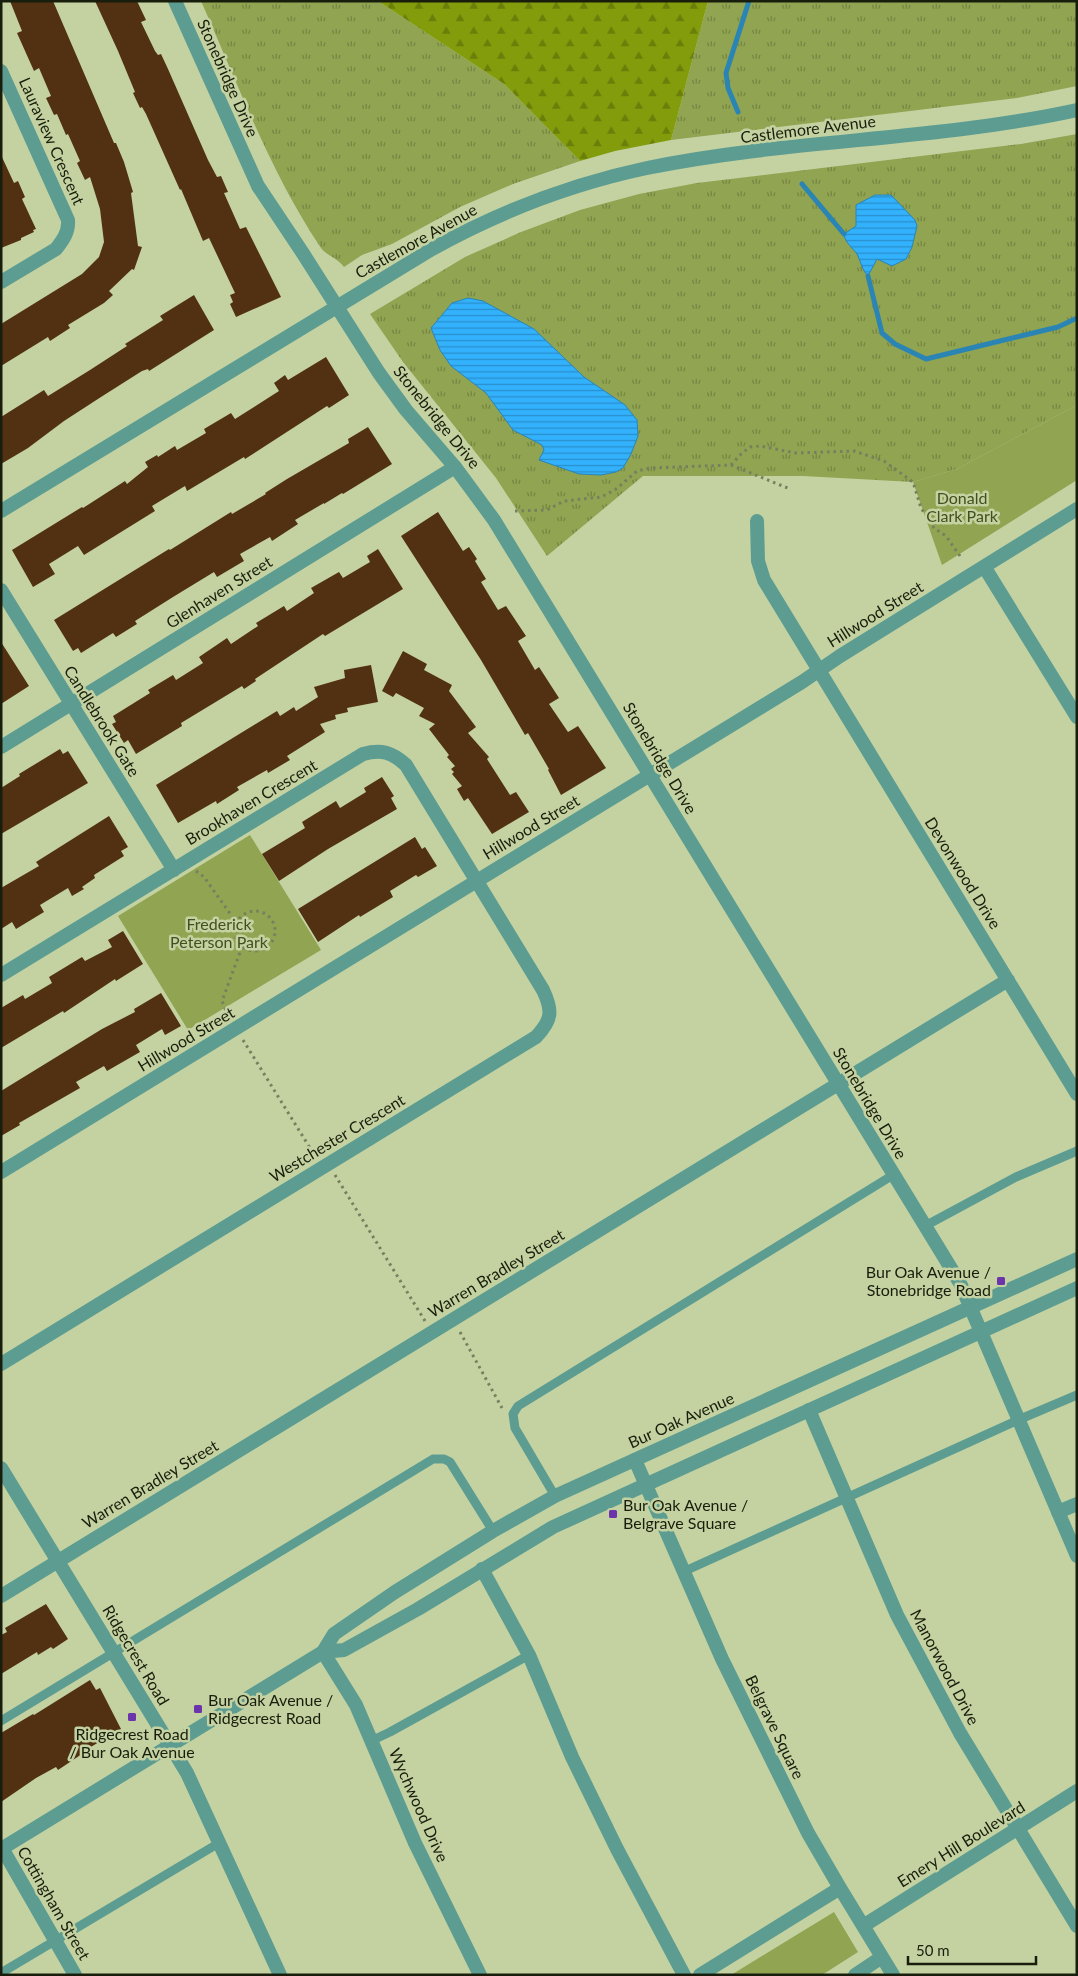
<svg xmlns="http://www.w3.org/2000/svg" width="1078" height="1976" viewBox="0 0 1078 1976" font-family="Lato,sans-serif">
<defs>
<pattern id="grass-tufts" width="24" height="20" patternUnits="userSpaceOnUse" patternTransform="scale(1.25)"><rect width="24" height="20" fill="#90a451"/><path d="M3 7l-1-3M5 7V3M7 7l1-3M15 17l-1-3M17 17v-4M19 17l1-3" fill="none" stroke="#758542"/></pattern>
<pattern id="forest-firs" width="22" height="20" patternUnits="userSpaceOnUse" patternTransform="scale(1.25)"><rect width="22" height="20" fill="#829c0b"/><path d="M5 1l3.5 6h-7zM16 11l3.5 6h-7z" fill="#6a7f0a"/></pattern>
<pattern id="water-rules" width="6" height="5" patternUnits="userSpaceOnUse" patternTransform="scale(1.25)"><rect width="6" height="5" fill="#32b1fd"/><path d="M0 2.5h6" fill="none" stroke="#2a8fcb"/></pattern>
</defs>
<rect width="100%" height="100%" fill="#c4d2a2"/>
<!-- grass -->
<path fill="url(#grass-tufts)" d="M201,1H378L504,84L580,161L513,184L460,207L392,244L362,255L344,267C336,257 327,256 321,248C270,172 238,84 201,1Z
M708,1H1077V86L1017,98L671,140Z
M1077,134V405L957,469L913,482L803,476H643L547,556L496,478L403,362L370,314L465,257L521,232L580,210L639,194L697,183L1021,144Z"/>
<!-- forest -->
<path fill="url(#forest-firs)" d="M378,1H708L671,140L615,151L580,161L504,84Z"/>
<!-- park -->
<path fill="#90a451" d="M1077,405V480L942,565L913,482L957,469Z
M250,835L321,950L188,1030L118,916Z
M834,1912L858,1952L822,1975H731Z"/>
<!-- water -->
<path fill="url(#water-rules)" stroke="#2a85b5" d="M875,195H891L915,220L917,226L912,247L906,259L892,266L877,259L868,276C862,270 861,262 857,254C852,247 845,243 844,234L856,226V205Z
M468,298L483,301L534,329L584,377L625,405L637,420L638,436L631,454L623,468L616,472L601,475L579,474L539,460L544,450L542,445L513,430L486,393L451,366L440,350L431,328L452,303Z"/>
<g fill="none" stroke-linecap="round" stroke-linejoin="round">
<!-- stream -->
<path stroke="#2a85b5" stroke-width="5" d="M738,112L728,88L726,73L749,1
M802,184L844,234
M868,276L882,333L895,344L926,359L1058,327L1077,318"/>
</g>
<!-- building -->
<path fill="#523112" d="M10,1H53L114,143H116L124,162L133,192L131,193L138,246L142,247L134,270L132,269L109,291L113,295L104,303L68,325L70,328L50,341L48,337L1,366V324L82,274L99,257L104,242L100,209L90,177L85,180L77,163L80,161L68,134L66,135L57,114L54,115L46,98L51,96L39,68L34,71L17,33L22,31Z
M95,1H137L146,20L141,22L155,51L158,55L161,54L168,69L208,160L217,177L221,176L228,192L224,193L240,229L246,227L281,297L236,317L230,304L233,302L230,295L235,293L209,238L203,241L181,189L180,190L146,114L142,107L140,108L133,93L135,92L118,51Z
M1,155L14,183L18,181L25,197L22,199L36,229L33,230L34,232L21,238V240L1,248Z
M194,295L214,330L149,371L148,369L142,371L101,397L64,421L28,448L1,464V417L44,390L48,396L90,370L127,346L125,344L163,320L160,316Z
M326,357L349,395L329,408L327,406L245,459L244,457L187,491L185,486L152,506L155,511L84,555L78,546L49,564L55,574L33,587L12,550L82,507L83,508L125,481L127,484L148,467L145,462L157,455L158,457L175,446L177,450L206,433L204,429L231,413L235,419L279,391L274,383L285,375L288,380Z
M368,427L392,464L343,494L342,493L324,504V503L295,520L298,524L272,541L270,537L240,554L244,561L217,577L214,572L173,597L135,621L137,624L116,637L113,633L81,653L78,648L73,651L54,620L169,549L170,550L231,512L232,514L266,494L265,493L287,479L349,443L348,439Z
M438,512L463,551L469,547L477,559L475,561L486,579L481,582L498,610L506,606L526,636L518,641L535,670L539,667L559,698L549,704L568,732L578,726L606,768L561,795L548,770L549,769L528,733L525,735L481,660L401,536Z
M378,549L403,589L325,636L323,634L255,679L256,681L244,689L242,686L214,703L181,723L182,726L136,754L128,740L124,743L112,724L116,722L113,716L150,693L148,690L173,675L176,680L203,663L199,657L227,638L231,644L258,626L256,623L284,606L287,611L314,593L311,588L339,572L343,578L370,562L367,556Z
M1,642L29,686L1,704Z
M403,651L427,664L424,670L452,685L449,691L476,727L468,733L489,757L487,759L510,795L516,792L529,812L492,834L468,798L464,801L457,789L462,786L452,774L454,772L451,769L455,766L447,757L449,755L429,729L435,724L419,716L424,708L396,693L393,697L382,691Z
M371,665L378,702L347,708L348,712L335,715L336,719L320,724L325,732L287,756L290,760L268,773L267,770L237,787L239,790L217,804L216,801L178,823L156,785L277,711L280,716L294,707L296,711L318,697L314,687L345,678L344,670Z
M60,749L63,754L68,751L88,783L1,834V788L20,776L19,774Z
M382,777L394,796L391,798L397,809L328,849L279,881L262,854L305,828L302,822L336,801L340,808L366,792L364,788Z
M109,816L128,847L121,851L124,856L94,875L95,878L82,887L84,889L72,896L68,888L40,905L44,912L16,929L12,922L1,929V888L39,866L36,862Z
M415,837L422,849L425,847L437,866L418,877L416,875L390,891L393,897L360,917L359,915L318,942L298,909Z
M123,931L143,964L116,981L115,979L64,1013L63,1011L1,1048V1008L23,995L25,999L52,983L49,977L82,957L85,961L112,947L108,940Z
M161,993L181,1026L165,1035L162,1029L136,1045L140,1052L107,1071L104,1066L76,1082L80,1088L19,1123L20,1125L1,1136V1091L102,1029L135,1012L134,1009Z
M46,1604L68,1639L53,1649L51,1647L38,1655L37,1652L1,1674V1635L7,1632L5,1628Z
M90,1680L96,1690L100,1688L121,1729L84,1751L85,1752L58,1770L56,1767L36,1778L1,1802V1733L33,1714L34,1715Z"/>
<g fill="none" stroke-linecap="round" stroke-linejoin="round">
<!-- path -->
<path stroke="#76805e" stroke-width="3" stroke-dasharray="2.5 4" stroke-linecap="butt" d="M731,465L741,454L750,447L760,446L796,453L854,451L884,461L913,482L921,508L934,528L946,536L960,556
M515,511L547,510L564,501L601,497L615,490L637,471L650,468L731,465L790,489
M196,871L204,877L236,922
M235 931a20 20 0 1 1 40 0a20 20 0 1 1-40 0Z
M228,1016L222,1001L242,947
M243,1040L315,1156
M335,1175L425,1321
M460,1332L502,1408"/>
<!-- service -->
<path stroke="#5d9d91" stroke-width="9" d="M925,1226L1016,1177L1077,1151
M555,1496L515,1428L513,1414L518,1406L893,1175
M685,1571L1018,1420L1077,1395
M1,1721L433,1459H444L450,1462L493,1531
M371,1741L390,1732L529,1655
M1,1973L219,1843"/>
<!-- minor -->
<path stroke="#5d9d91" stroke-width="14" d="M1,71L68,220C69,232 63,240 56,249L1,282
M757,521L758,561L764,580L1077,1094
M985,568L1077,717
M1,590L174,870
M1,747L455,467
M1,975L363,754C381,749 392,752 406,765L543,990C553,1011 552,1020 536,1037L1,1364
M1,1172L802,682L840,656L1077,509
M809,1410L897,1615L960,1733L1077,1926
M635,1460L722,1659L808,1833L840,1888L893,1975
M1,1468L187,1773L280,1975
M1058,1512L1077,1504
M482,1569L529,1655L572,1757L617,1849L684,1975
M1,1596L1008,980
M323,1652L356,1705L415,1843L480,1975
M2,1848L75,1975
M863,1926L1077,1791
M700,1975L840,1888
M855,1975L882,1957"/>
<!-- tertiary -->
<path stroke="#5d9d91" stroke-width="14" d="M175,1L258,186L304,255L379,373L406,410L455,467L494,520L960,1283L1077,1556
M1,511L432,249C499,212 571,184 647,168C788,139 935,141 1077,110
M323,1652L334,1634L395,1592L493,1531L555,1496L1077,1259
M1,1849L323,1652L344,1650L418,1609L553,1527L1077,1288"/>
</g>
<!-- markers -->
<g fill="#6b34ab" stroke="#c4d2a2" stroke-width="2">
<rect x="996" y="1276" width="10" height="10" rx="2.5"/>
<rect x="608" y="1509" width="10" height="10" rx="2.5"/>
<rect x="193" y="1704" width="10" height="10" rx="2.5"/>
<rect x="127" y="1712" width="10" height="10" rx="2.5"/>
</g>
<g text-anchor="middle" stroke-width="5" stroke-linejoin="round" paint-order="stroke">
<!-- street labels -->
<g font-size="16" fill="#191e0c" stroke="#c4d2a2">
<text transform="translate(228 78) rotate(66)" y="6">Stonebridge Drive</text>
<text transform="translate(808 129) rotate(-7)" y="6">Castlemore Avenue</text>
<text transform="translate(52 141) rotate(66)" y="6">Lauraview Crescent</text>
<text transform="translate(416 241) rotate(-29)" y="6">Castlemore Avenue</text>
<text transform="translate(437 417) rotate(51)" y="6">Stonebridge Drive</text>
<text transform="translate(219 592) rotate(-32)" y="6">Glenhaven Street</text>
<text transform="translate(875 614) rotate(-32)" y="6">Hillwood Street</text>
<text transform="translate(102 721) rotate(58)" y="6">Candlebrook Gate</text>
<text transform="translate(660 758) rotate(59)" y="6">Stonebridge Drive</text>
<text transform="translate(251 802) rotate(-31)" y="6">Brookhaven Crescent</text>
<text transform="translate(531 827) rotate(-31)" y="6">Hillwood Street</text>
<text transform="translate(963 873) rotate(58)" y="6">Devonwood Drive</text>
<text transform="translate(186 1039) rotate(-31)" y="6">Hillwood Street</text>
<text transform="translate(870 1103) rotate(59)" y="6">Stonebridge Drive</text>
<text transform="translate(337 1138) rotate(-31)" y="6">Westchester Crescent</text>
<text transform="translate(496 1273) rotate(-31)" y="6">Warren Bradley Street</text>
<text transform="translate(681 1420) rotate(-24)" y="6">Bur Oak Avenue</text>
<text transform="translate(150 1484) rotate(-31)" y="6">Warren Bradley Street</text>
<text transform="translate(136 1655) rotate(59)" y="6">Ridgecrest Road</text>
<text transform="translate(945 1667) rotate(62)" y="6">Manorwood Drive</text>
<text transform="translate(775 1727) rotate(64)" y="6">Belgrave Square</text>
<text transform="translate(419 1805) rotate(66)" y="6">Wychwood Drive</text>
<text transform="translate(961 1844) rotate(-32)" y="6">Emery Hill Boulevard</text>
<text transform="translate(54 1903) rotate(60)" y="6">Cottingham Street</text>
</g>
<!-- park labels -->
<g font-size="16" fill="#434f1e" stroke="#c4d2a2">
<text x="962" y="504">Donald<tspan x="962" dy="18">Clark Park</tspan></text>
<text x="219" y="930">Frederick<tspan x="219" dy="18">Peterson Park</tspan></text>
</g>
<!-- poi labels -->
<g font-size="16" fill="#191e0c" stroke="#c4d2a2" text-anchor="start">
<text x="991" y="1278" text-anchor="end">Bur Oak Avenue /<tspan x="991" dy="18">Stonebridge Road</tspan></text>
<text x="623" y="1511">Bur Oak Avenue /<tspan x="623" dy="18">Belgrave Square</tspan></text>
<text x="208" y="1706">Bur Oak Avenue /<tspan x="208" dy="18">Ridgecrest Road</tspan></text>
<text x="132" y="1740" text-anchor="middle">Ridgecrest Road<tspan x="132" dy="18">/ Bur Oak Avenue</tspan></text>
</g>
</g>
<!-- border -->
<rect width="1078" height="1976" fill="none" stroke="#191e0c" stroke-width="5"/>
<!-- scale -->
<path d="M908 1956v8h128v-8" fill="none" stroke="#191e0c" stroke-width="2.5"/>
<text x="916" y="1956" font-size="15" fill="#191e0c" stroke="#c4d2a2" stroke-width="4" paint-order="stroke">50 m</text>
</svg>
